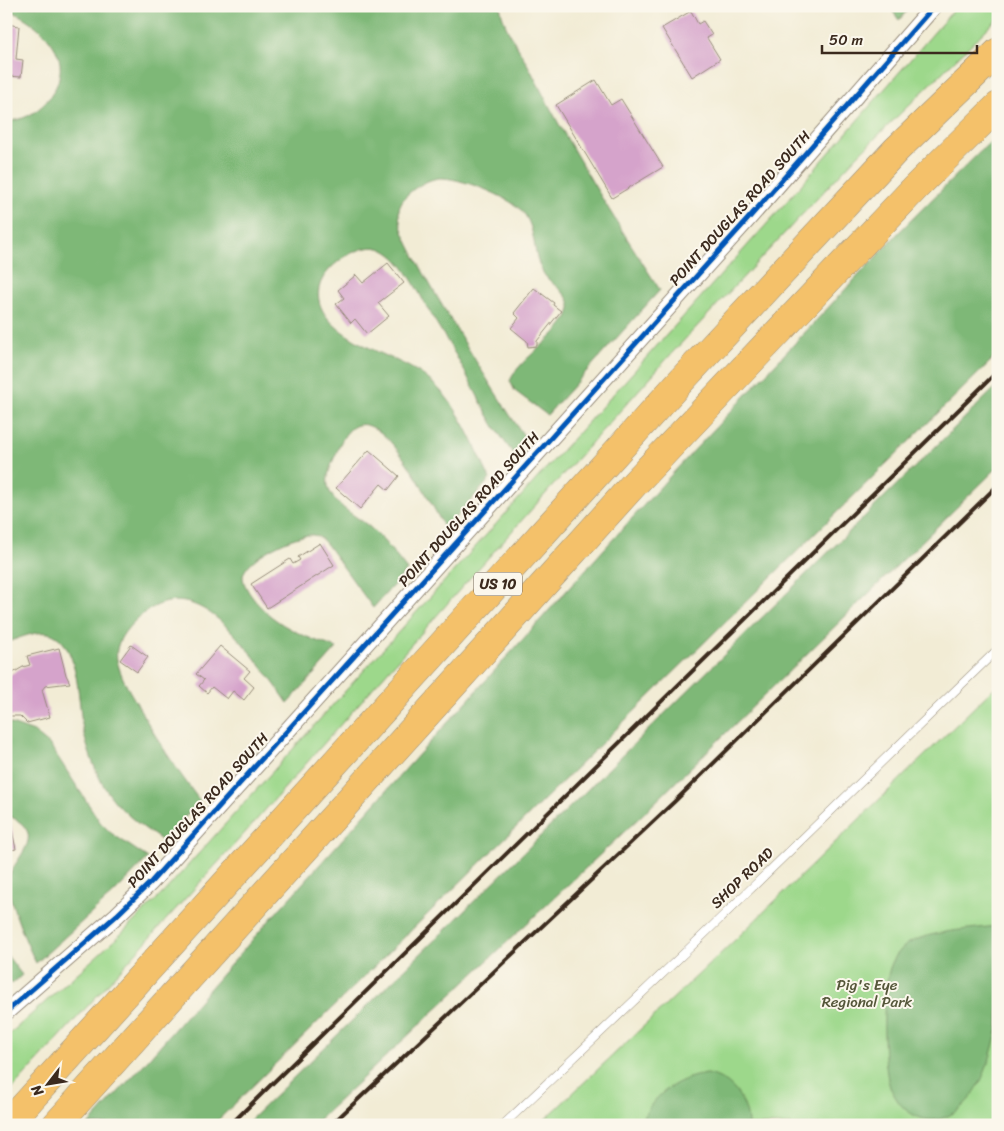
<svg xmlns="http://www.w3.org/2000/svg" width="1004" height="1131" viewBox="0 0 1004 1131" font-family="Sriracha,sans-serif">
<rect width="100%" height="100%" fill="#fbf7ec"/>
<filter id="ink" filterUnits="userSpaceOnUse"><feTurbulence type="fractalNoise" baseFrequency=".02" numOctaves="2"/><feDisplacementMap in="SourceGraphic" scale="10" xChannelSelector="R" yChannelSelector="G"/><feConvolveMatrix kernelMatrix="1 2 1 2 8 2 1 2 1" color-interpolation-filters="sRGB"/></filter>
<filter id="wash" filterUnits="userSpaceOnUse"><feTurbulence type="fractalNoise" baseFrequency=".0096" numOctaves="4" result="noise"/><feDisplacementMap in="SourceGraphic" scale="20" xChannelSelector="R" yChannelSelector="G"/><feGaussianBlur stdDeviation="1.12" result="paint"/><feColorMatrix in="noise" values="0 0 0 0 0 0 0 0 0 0 0 0 0 0 0 0 0 1.4 0 .05"/><feComposite in="paint" operator="in"/></filter>
<g filter="url(#wash)">
<rect width="100%" height="100%" fill="#f2ecd5"/>
<!-- green -->
<path fill="#9dd88b" stroke="#6c8154" d="M957,6H998V18L858,155L673,352L470,578L244,834L6,1096V1037L118,937L163,893L774,216Z
M998,684V1125H539L736,939Z"/>
<!-- forest -->
<path fill="#7eb877" stroke="#5c714a" d="M6,6H500C504,30 520,49 531,71C569,147 614,219 660,290L547,415L515,391L510,381C520,356 565,335 570,309C572,294 551,285 544,274C531,255 538,229 522,211C508,196 459,177 439,178C429,179 417,186 409,193C404,198 398,205 399,213C399,227 408,243 414,255C429,284 446,312 463,340C483,373 504,407 526,439L513,453C492,426 481,402 465,372C454,350 439,329 427,307C416,288 404,260 384,250C373,244 359,249 348,255C336,262 322,274 319,288C311,331 386,353 413,369C421,373 428,379 435,385C461,409 475,447 490,479L445,529C430,502 368,371 338,449C333,462 323,478 330,492C338,509 360,517 373,530C386,542 396,556 407,570L373,608L328,546C324,541 320,536 313,535C296,533 245,558 243,576C243,583 247,589 250,594C271,624 304,637 337,648L288,703C274,683 260,664 244,645C215,612 180,581 138,618C126,629 114,643 117,660C120,675 128,689 136,702C155,737 176,769 200,801L163,841C139,825 115,808 101,781C93,765 87,747 83,730C78,705 80,648 54,635C41,628 19,638 6,643V121C36,122 67,88 59,58C52,35 27,17 6,9Z
M889,6H911L899,20Z
M998,134V354L213,1125H88L144,1064L266,924L671,475L903,228Z
M998,385V467L641,816L313,1125H245L444,931Z
M6,722L34,732L50,745L100,822L111,833L148,858L115,892L36,963C26,943 12,908 8,887C5,865 42,844 23,825C18,820 13,817 6,816Z
M998,926C998,960 1000,994 998,1028C997,1033 995,1038 994,1043C987,1072 974,1107 943,1118C929,1123 912,1117 902,1106C897,1101 893,1093 890,1087C882,1063 881,986 892,963C895,956 900,950 906,945C926,931 973,929 998,926Z
M6,954L22,975L12,984L6,978Z
M708,1074C731,1079 748,1101 748,1125H642C648,1096 681,1076 708,1074Z"/>
<g id="blocks">
<!-- building -->
<path fill="#d5a3cb" d="M691,11L698,24L703,21L712,35L707,38L720,59L692,77L662,28Z
M6,24L19,26L16,59L23,60L21,77L8,76V83H6Z
M596,80L611,105L621,99L663,167L612,198L556,105Z
M6,86H11L9,104L6,103Z
M388,263L404,283L378,303L389,316L367,334L355,319L351,323L336,304L344,298L338,290L356,275L363,283Z
M534,288L554,303L553,305L561,311L537,341V346L528,347L527,341L511,328L519,318L514,313Z
M369,450L399,476L388,490L381,484L360,509L336,488Z
M320,543L334,565L267,608L251,584L290,559L293,564L300,560L298,557Z
M131,645L148,657L137,672L120,660Z
M220,646L250,671L244,678L254,687L244,700L233,691L227,699L212,687L207,693L199,686L204,680L196,674Z
M59,648L66,675L70,683L45,686L42,690L50,717L27,723L20,716H10L6,713V677L23,667L30,665L27,656Z
M10,821L16,849L6,851V822Z"/>
</g>
</g>
<g filter="url(#ink)">
<use href="#blocks" fill-opacity="0" stroke="#968b7a" stroke-width="1"/>
<g fill="none" stroke-linecap="round" stroke-linejoin="round">
<defs>
<path id="lane" d="M503,1125L698,940L998,649"/>
<path id="street" d="M6,1012L117,915L151,882L747,220L934,6"/>
<path id="highway" d="M7,1125L679,383L896,150L998,52
M56,1125L636,482L915,188L998,106"/>
</defs>
<!-- lane casing -->
<use href="#lane" stroke="#968b7a" stroke-width="9"/>
<!-- street casing -->
<use href="#street" stroke="#968b7a" stroke-width="18"/>
<!-- highway casing -->
<use href="#highway" stroke="#968b7a" stroke-width="29"/>
<!-- lane -->
<use href="#lane" stroke="#fff" stroke-width="8"/>
<!-- street -->
<use href="#street" stroke="#fff" stroke-width="16"/>
<!-- highway -->
<use href="#highway" stroke="#f4c16a" stroke-width="28"/>
<!-- rail -->
<path stroke="#3b2a1e" stroke-width="4" d="M230,1125L998,371
M331,1125L674,802L998,485"/>
<defs>
<path id="cycleway" d="M6,1012L117,915L151,882L747,220L934,6"/>
</defs>
<!-- cycleway casing -->
<use href="#cycleway" stroke="#fbf7ec" stroke-width="8"/>
<!-- cycleway -->
<use href="#cycleway" stroke="#0057b8" stroke-width="5"/>
</g>
</g>
<g text-anchor="middle" stroke-width="4" stroke-linejoin="round" paint-order="stroke">
<!-- shield labels -->
<rect fill="#fbf7ec" stroke="#75685c" stroke-width="1" x="474" y="572.5" width="48" height="23" rx="4"/>
<g font-size="14" font-weight="bold" fill="#3b2a1e">
<text x="498" y="589">US 10</text>
</g>
<!-- street labels -->
<g font-size="15" fill="#3b2a1e" stroke="#fbf7ec">
<text transform="translate(740 208) rotate(-48)" y="5">POINT DOUGLAS ROAD SOUTH</text>
<text transform="translate(469 509) rotate(-48)" y="5">POINT DOUGLAS ROAD SOUTH</text>
<text transform="translate(198 810) rotate(-48)" y="5">POINT DOUGLAS ROAD SOUTH</text>
<text transform="translate(742 878) rotate(-44)" y="5">SHOP ROAD</text>
</g>
<!-- park labels -->
<g font-size="15" fill="#545639" stroke="#fbf7ec">
<text x="867" y="990">Pig's Eye<tspan x="867" dy="17">Regional Park</tspan></text>
</g>
</g>
<!-- margin -->
<rect width="1004" height="1131" fill="none" stroke="#fbf7ec" stroke-width="25"/>
<!-- north arrow -->
<g transform="translate(48 1084) rotate(239)" stroke="#fbf7ec" stroke-width="4" paint-order="stroke">
<path d="M0-4L9 19L0 12L-9 19Z" fill="#3b2a1e"/>
<text y="-8" font-size="14" font-weight="bold" text-anchor="middle" fill="#3b2a1e">N</text>
</g>
<!-- scale -->
<path d="M822 45v8h155v-8" fill="none" stroke="#3b2a1e" stroke-width="2.5"/>
<text x="829" y="45" font-size="15" fill="#3b2a1e" stroke="#fbf7ec" stroke-width="4" paint-order="stroke">50 m</text>
</svg>
